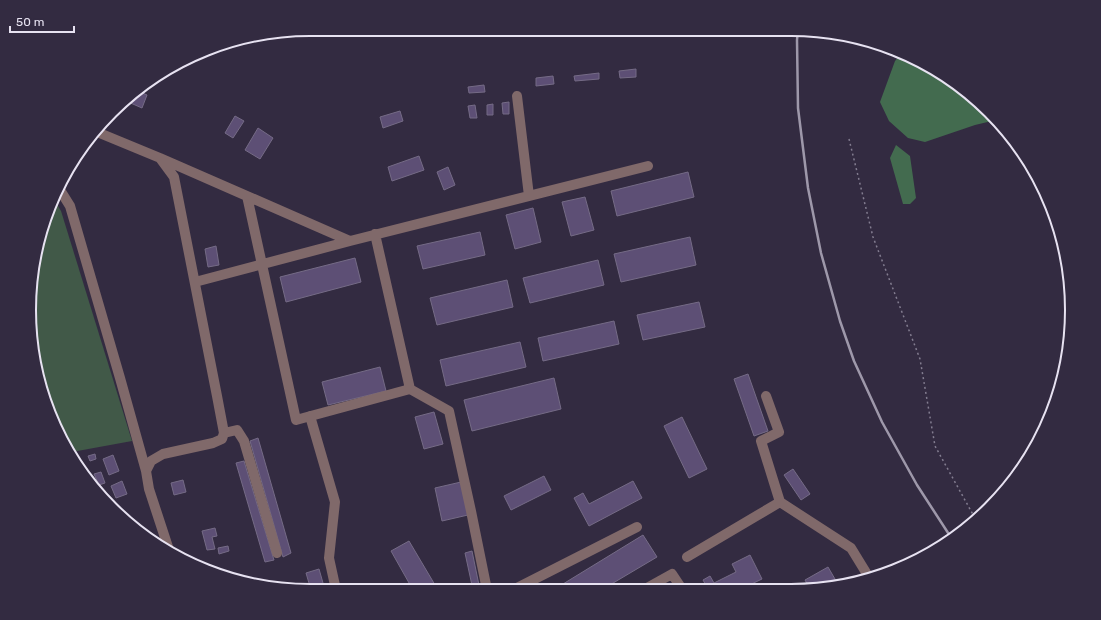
<svg xmlns="http://www.w3.org/2000/svg" width="1101" height="620" viewBox="0 0 1101 620" font-family="Rubik,sans-serif">
<rect width="100%" height="100%" fill="#332b41"/>
<!-- green -->
<path fill="#415948" d="M55,201L61,211L132,441L72,452L50,417L30,328L39,237Z"/>
<!-- forest -->
<path fill="#436b4f" d="M901,54L932,67L976,99L996,120L975,125L925,142L908,138L889,121L880,102L895,61Z
M896,145L910,156L916,198L910,204H903L890,158Z"/>
<!-- building -->
<path fill="#5d4f75" stroke="#756b86" d="M636,69V77L620,78L619,71Z
M599,73V79L575,81L574,76Z
M553,76L554,84L536,86V78Z
M484,85L485,92L469,93L468,87Z
M136,90L147,95L142,108L126,101Z
M509,102V114H503L502,103Z
M493,104V115H487V105Z
M475,105L477,118H470L468,106Z
M400,111L403,121L383,128L380,117Z
M235,116L244,121L233,138L225,133Z
M258,128L273,138L260,159L245,150Z
M419,156L424,170L392,181L388,167Z
M448,167L455,185L444,190L437,172Z
M688,172L694,197L617,216L611,191Z
M585,197L594,230L571,236L562,202Z
M533,208L541,242L515,249L506,215Z
M480,232L485,255L423,269L417,246Z
M690,237L696,265L621,282L614,254Z
M216,246L219,265L208,267L205,249Z
M355,258L361,282L286,302L280,277Z
M598,260L604,285L530,303L523,278Z
M507,280L513,307L437,325L430,298Z
M699,302L705,327L643,340L637,315Z
M614,321L619,344L543,361L538,338Z
M520,342L526,367L446,386L440,360Z
M380,367L386,391L328,405L322,382Z
M748,374L768,431L754,436L734,379Z
M554,378L561,409L472,431L464,400Z
M434,412L443,444L424,449L415,417Z
M682,417L707,469L689,478L664,426Z
M258,438L291,553L283,557L250,441Z
M95,454L96,459L90,461L88,456Z
M113,455L119,471L109,475L103,459Z
M244,461L274,560L265,562L236,463Z
M793,469L810,494L801,500L784,475Z
M101,472L105,483L99,485L94,474Z
M544,476L551,490L511,510L504,496Z
M183,480L186,492L174,495L171,483Z
M122,481L127,494L116,498L111,486Z
M633,481L642,498L589,526L574,498L583,493L589,504Z
M461,482L468,515L442,521L435,488Z
M100,488L103,495L99,496L95,490Z
M215,528L217,536L212,537L215,549L207,550L202,531Z
M643,535L657,557L603,589H566L563,584Z
M409,541L438,590H413L391,551Z
M228,546L229,551L219,554L218,548Z
M472,551L480,590H473L465,553Z
M750,555L762,579L741,589H708L703,580L710,576L714,583L736,572L732,564Z
M828,567L839,586L827,589H810L805,580Z
M319,569L325,590H311L306,573Z"/>
<g fill="none" stroke-linecap="round" stroke-linejoin="round">
<!-- path -->
<path stroke="#837d90" stroke-width="1.5" stroke-dasharray="2 3" stroke-linecap="butt" d="M849,139L873,237L920,359L935,446L976,520"/>
<!-- minor -->
<path stroke="#80696a" stroke-width="10" d="M517,96L529,196
M97,132L160,158L174,177L217,396L224,433L222,439L213,443L163,454L151,461L146,471
M160,158L350,241L648,166
M60,190L70,206L120,378L146,471L149,489L170,553
M247,196L296,420L410,389
M375,234L410,389L449,411L471,511L487,590
M195,282L350,241
M766,396L779,432L761,441L780,502L851,548L870,579
M310,416L335,502L329,558L336,590
M224,433L237,430L244,441L277,553
M687,557L780,502
M645,589L672,574L682,589
M513,590L637,527"/>
<!-- rail -->
<path stroke="#9e98aa" stroke-width="2.5" d="M798,30L797,40L798,108L808,188L821,253L840,321L854,361L882,422L917,485L952,539"/>
</g>
<!-- crop -->
<path d="M0 0H1101V620H0ZM310 36H791A274 274 0 0 1 1065 310V310A274 274 0 0 1 791 584H310A274 274 0 0 1 36 310V310A274 274 0 0 1 310 36Z" fill="#332b41" fill-rule="evenodd"/>
<path fill="none" stroke="#e7e2f1" stroke-width="2" d="M310 36H791A274 274 0 0 1 1065 310V310A274 274 0 0 1 791 584H310A274 274 0 0 1 36 310V310A274 274 0 0 1 310 36Z"/>
<!-- scale -->
<path d="M10 26v6h64v-6" fill="none" stroke="#e7e2f1" stroke-width="2"/>
<text x="16" y="26" font-size="12" fill="#e7e2f1" stroke="#332b41" stroke-width="3" paint-order="stroke">50 m</text>
</svg>
